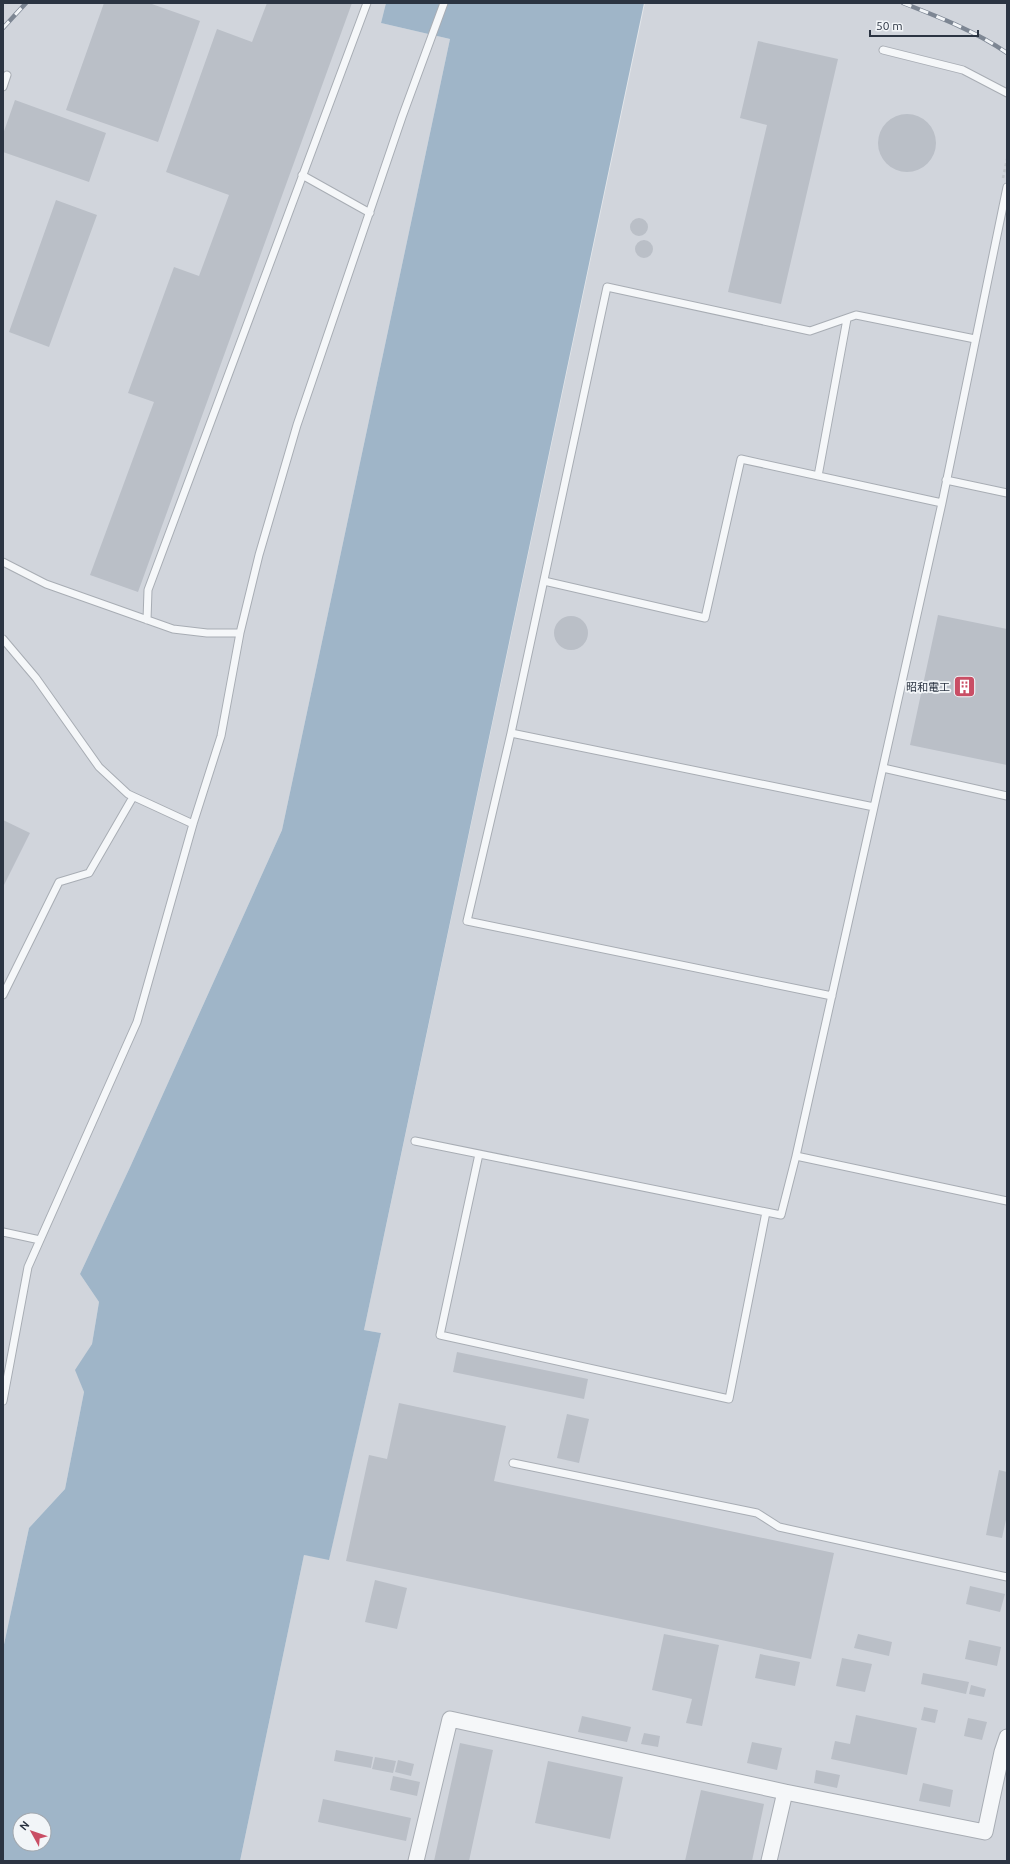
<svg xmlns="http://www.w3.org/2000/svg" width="1010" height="1864" viewBox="0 0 1010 1864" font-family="Ubuntu,'Noto Sans JP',sans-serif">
<rect width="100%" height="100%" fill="#e3e6ea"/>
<!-- built -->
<path fill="#d1d5dc" d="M3,3H386L381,23L450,39L282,830L131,1165L80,1274L99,1302L92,1344L76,1370L84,1392L65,1489L29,1528L3,1649Z
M645,3H1007V1861H240L304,1555L329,1559L381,1333L364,1330Z"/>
<!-- water -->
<path fill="#9fb5c8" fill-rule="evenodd" d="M386,3H644L364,1330L381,1333L329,1560L304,1555L240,1861H3V1649L29,1528L65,1489L84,1392L75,1370L92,1344L99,1302L80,1274L131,1165L282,830L450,39L381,23ZM20,1820H44V1844H20Z"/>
<!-- building -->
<path fill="#babfc7" d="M104,3H149L200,21L158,142L66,110Z
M267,3H352L138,592L90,575L154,402L128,393L174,267L199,276L229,195L166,172L217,29L252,42Z
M758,41L838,59L781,304L728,292L767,125L740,118Z
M15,100L106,133L89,182L3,152V134Z
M878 143a29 29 0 1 1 58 0a29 29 0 1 1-58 0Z
M56,200L97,215L49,347L9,332Z
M630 227a9 9 0 1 1 18 0a9 9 0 1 1-18 0Z
M635 249a9 9 0 1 1 18 0a9 9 0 1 1-18 0Z
M938,615L1007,629V765L910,745Z
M554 633a17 17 0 1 1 34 0a17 17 0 1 1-34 0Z
M3,820L30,833L3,887Z
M457,1352L588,1379L584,1399L453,1372Z
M399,1403L506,1426L494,1481L834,1553L811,1659L346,1561L369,1455L387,1459Z
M567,1414L589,1419L579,1463L557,1458Z
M999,1470L1007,1472V1515L1002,1538L986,1535Z
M375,1580L407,1588L397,1629L365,1622Z
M970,1586L1005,1594L1000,1612L966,1604Z
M664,1634L719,1645L702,1726L686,1723L692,1699L652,1690Z
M858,1634L892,1642L889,1656L854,1648Z
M969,1640L1001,1647L997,1666L965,1659Z
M760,1654L800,1662L795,1686L755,1678Z
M842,1658L872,1664L865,1692L836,1686Z
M923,1673L969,1682L966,1694L921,1684Z
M971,1685L986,1689L984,1697L969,1694Z
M924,1707L938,1710L935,1723L921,1720Z
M856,1715L917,1728L907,1775L831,1759L835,1741L850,1744Z
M582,1716L631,1727L627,1742L578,1732Z
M968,1718L987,1722L982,1740L964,1736Z
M644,1733L660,1736L658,1747L641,1744Z
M752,1742L782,1748L777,1770L747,1763Z
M460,1743L493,1750L469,1861H434Z
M336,1750L373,1757L371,1768L334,1761Z
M375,1757L396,1761L393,1773L372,1769Z
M398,1760L414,1764L411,1776L395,1772Z
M548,1761L623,1777L610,1839L535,1823Z
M816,1770L840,1775L837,1788L814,1783Z
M393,1776L420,1782L417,1796L390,1790Z
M923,1783L953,1790L950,1807L919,1801Z
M701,1790L764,1804L752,1861H685Z
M323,1799L411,1818L406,1841L318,1822Z"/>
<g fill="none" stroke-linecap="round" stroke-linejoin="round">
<defs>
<path id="lane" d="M883,50L963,70L1007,93
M3,87L7,75
M302,175L370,213
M818,476L847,319
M946,480L1007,493
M3,562L46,584L173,629L207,633H240L259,555L297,425L402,117L444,3
M544,581L705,618L741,459L942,503
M147,620L148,590L367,3
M3,639L36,678L99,767L128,794L193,824
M511,733L874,807
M883,768L1007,796
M3,995L59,882L89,873L133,797
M832,996L467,921L511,733L607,287L810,331L856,315L975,339
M415,1141L781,1215L796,1156L942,503L1007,187
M479,1154L440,1335L729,1399L766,1212
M796,1156L1007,1201
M3,1232L40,1240
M3,1401L28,1267L137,1022L193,824L221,736L240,633
M513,1463L757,1513L779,1527L1007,1577"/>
<path id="street" d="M416,1861L450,1719L785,1792L985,1832L1002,1752L1007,1737
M769,1861L785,1792"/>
</defs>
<!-- lane casing -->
<use href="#lane" stroke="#a8adb4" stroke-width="9"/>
<!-- street casing -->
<use href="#street" stroke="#a8adb4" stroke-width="17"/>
<!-- path -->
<path stroke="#c0c4c9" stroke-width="2.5" stroke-dasharray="3 3" stroke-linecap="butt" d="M1003,178L1007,159"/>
<!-- lane -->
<use href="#lane" stroke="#f5f7f9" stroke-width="7"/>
<!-- street -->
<use href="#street" stroke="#f5f7f9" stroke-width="15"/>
<defs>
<path id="rail" d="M903,3C939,17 975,31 1007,53
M3,28L26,3"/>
</defs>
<!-- rail casing -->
<use href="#rail" stroke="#7d8693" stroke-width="4.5"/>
<!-- rail -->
<use href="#rail" stroke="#f2f5f8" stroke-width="3" stroke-dasharray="9" stroke-linecap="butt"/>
</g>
<!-- icons -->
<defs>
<symbol id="building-square" viewBox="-11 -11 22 22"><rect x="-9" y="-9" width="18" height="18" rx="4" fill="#c94e65" stroke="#f2f5f8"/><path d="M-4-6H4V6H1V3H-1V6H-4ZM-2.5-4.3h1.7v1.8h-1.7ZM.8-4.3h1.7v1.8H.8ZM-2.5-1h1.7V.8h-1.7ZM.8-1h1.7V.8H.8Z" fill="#fff"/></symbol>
</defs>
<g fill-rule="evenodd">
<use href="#building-square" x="952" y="674" width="25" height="25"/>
</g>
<g text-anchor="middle" stroke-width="3.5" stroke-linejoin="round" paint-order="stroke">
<!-- poi labels -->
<g font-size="11" fill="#2b3442" stroke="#f2f5f8" text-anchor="end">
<text x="950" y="691">昭和電工</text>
</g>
</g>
<!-- border -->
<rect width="1010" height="1864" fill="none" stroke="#2b3442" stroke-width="8"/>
<!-- north arrow -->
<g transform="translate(32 1832) rotate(310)"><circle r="19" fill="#f2f5f8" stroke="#a2a8af"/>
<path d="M0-3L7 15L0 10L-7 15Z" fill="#c94e65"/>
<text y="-6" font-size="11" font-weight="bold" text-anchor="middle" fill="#2b3442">N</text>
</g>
<!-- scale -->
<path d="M870 30v6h108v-6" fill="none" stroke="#2b3442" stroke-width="2"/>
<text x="876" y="30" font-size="12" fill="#2b3442" stroke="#f2f5f8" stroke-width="3" paint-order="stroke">50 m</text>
</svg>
